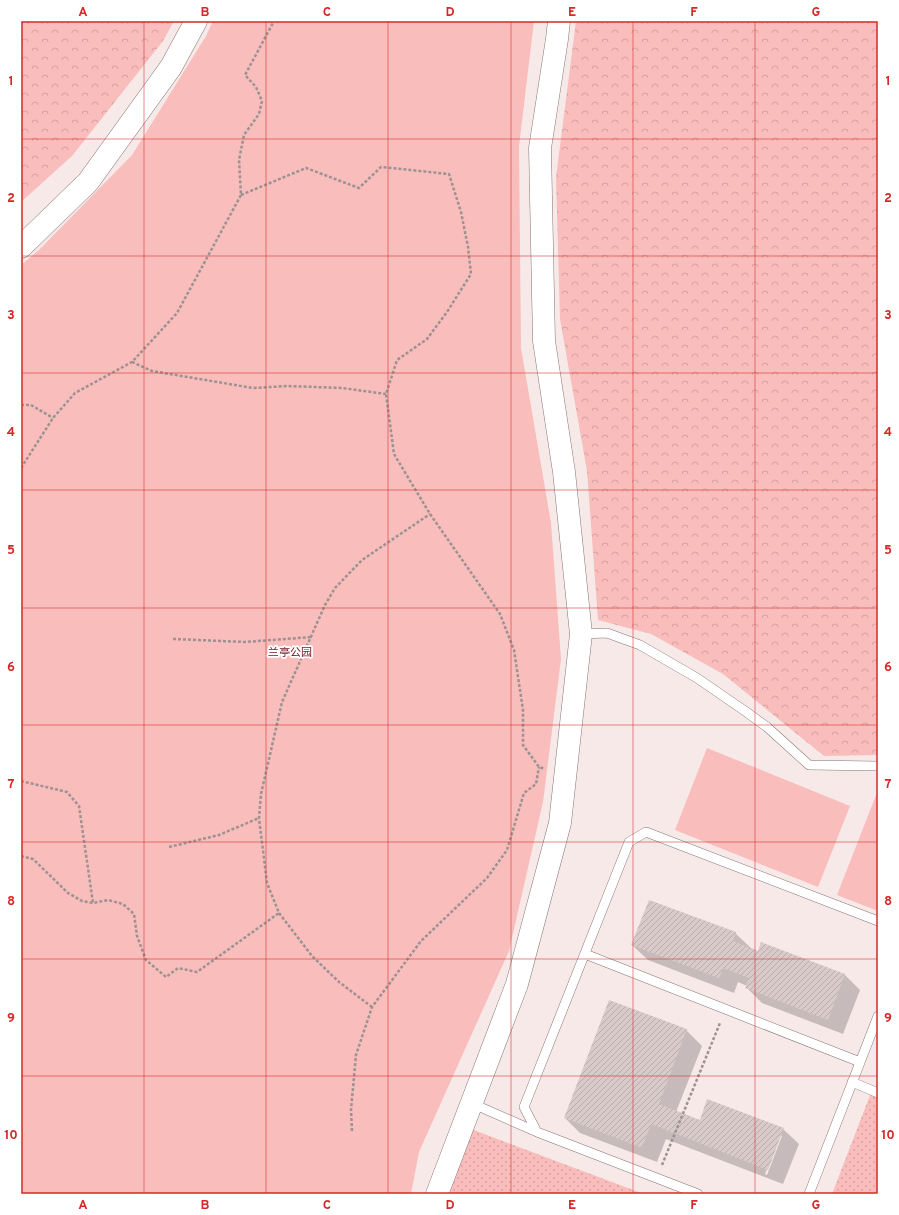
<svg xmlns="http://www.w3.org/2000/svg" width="899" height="1215" viewBox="0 0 899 1215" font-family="Overpass,'Noto Sans SC',sans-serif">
<defs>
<pattern id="grass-dots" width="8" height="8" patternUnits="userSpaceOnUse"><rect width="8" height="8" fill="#f9bdbc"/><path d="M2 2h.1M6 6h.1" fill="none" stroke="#d5a2a1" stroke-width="1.8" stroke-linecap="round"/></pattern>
<pattern id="forest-crowns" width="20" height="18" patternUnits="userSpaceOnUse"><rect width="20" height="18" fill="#f9bdbc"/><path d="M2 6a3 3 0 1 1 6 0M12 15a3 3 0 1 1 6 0" fill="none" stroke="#d5a2a1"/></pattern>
<pattern id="building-hatch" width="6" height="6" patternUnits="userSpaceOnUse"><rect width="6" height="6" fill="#d8cac9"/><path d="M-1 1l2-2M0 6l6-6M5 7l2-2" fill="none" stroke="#b9adac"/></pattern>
</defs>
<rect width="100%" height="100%" fill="#f8e9e9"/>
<!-- grass -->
<path fill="url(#grass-dots)" d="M872,1090L878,1093V1194H832Z
M471,1129L644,1194H448Z"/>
<!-- forest -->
<path fill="url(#forest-crowns)" d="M21,21H174L163,41L72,156L21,202Z
M576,21H878V755L824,756L723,674L651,634L598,620L587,471L560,319L556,177Z"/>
<!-- green -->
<path fill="#f9bdbc" d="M213,21H534L519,146L521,348L551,523L561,659L543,802L509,951L419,1152L411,1194H21V265L39,250L132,155L206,36Z
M707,748L850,806L818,887L675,830Z
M878,790V911L837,895Z"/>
<!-- shadow -->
<path fill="#0003" fill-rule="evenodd" d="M735,933L751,948L759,952L762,943L845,975L860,990L843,1034L762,1003L747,988V986L738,982L734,993L648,960L632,945Z
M686,1030L702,1046L676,1112L700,1121L783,1129L799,1144L783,1184L666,1139L657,1162L580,1133L565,1118ZM780,1136H782L767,1175L765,1174Z"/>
<!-- building -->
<path fill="url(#building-hatch)" d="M649,900L736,932L733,941L758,951L761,942L845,974L828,1020L745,988L749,978L723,968L719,978L631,945Z
M609,1000L687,1029L659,1104L700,1120L707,1099L784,1128L768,1170L651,1124L642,1148L564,1118Z"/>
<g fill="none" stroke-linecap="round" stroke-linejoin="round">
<defs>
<path id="lane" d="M581,634L607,633L640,645L697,678L745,711L767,727L809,765L878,766
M585,954L860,1062
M852,1082L878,1093
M471,1103L537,1132
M698,1194L537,1132L524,1107L629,842L646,832L878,921
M809,1194L878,1016"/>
<path id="secondary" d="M21,247L88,182L171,67L196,21
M437,1194L517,984L560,823L581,634L564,472L544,341L540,148L557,39L559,21"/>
</defs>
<!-- lane casing -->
<use href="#lane" stroke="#837675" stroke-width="10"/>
<!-- secondary casing -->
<use href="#secondary" stroke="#837675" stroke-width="23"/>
<!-- path -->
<path stroke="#9d9292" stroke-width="2.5" stroke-dasharray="3 2" stroke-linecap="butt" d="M241,195L306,168L359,188L381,167L449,174L461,212L468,247L471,274L447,312L427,339L397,360L386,394L394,454L430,514L500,614L514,650L523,710V745L539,767L545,769
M132,362L152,371L253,388L288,386L342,388L386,394
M21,405H31L53,418
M21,468L53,418L75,393L132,362L177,313L241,195L239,160L244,135L259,114L262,101L256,87L245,75L274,21
M173,639L246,642L311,637
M21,781L67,792L79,806L93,903
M169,847L219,835L259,818
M21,856L33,859L68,893L82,901L93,903L108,900L123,904L134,914L137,936L146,960L166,977L178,968L197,972L279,913
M372,1007L339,982L312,956L279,913L267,883L259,818L261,794L282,702L325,605L335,588L362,560L430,514
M352,1131L351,1110L356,1055L372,1007L421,941L487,878L507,850L524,793L536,784L539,767
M662,1165L720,1023"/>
<!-- lane -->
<use href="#lane" stroke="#fff" stroke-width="9"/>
<!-- secondary -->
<use href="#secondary" stroke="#fff" stroke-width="22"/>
</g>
<!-- grid -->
<path fill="none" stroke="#d62828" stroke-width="1" stroke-opacity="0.55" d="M144,21V1194M266,21V1194M388,21V1194M511,21V1194M633,21V1194M755,21V1194M21,139H878M21,256H878M21,373H878M21,490H878M21,608H878M21,725H878M21,842H878M21,959H878M21,1076H878"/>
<g text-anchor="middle" stroke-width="3.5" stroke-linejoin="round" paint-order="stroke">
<!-- park labels -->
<g font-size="11" fill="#711420" stroke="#fff">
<text x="290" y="656">兰亭公园</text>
</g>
</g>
<!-- border -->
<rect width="899" height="1215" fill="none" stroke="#ffffff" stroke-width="44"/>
<rect x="22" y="22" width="855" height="1171" fill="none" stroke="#d62828" stroke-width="1.5"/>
<g font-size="13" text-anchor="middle" font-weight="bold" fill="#d62828">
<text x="83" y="16">A</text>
<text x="205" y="16">B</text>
<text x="327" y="16">C</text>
<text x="450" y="16">D</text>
<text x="572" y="16">E</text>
<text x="694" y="16">F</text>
<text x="816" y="16">G</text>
<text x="11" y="85">1</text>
<text x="888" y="85">1</text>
<text x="11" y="202">2</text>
<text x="888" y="202">2</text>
<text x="11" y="319">3</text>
<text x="888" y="319">3</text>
<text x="11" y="436">4</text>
<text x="888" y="436">4</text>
<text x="11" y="554">5</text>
<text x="888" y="554">5</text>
<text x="11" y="671">6</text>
<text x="888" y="671">6</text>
<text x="11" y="788">7</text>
<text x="888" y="788">7</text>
<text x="11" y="905">8</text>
<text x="888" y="905">8</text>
<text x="11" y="1022">9</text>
<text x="888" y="1022">9</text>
<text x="11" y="1139">10</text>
<text x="888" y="1139">10</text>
<text x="83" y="1209">A</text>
<text x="205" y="1209">B</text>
<text x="327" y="1209">C</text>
<text x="450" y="1209">D</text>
<text x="572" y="1209">E</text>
<text x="694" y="1209">F</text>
<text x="816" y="1209">G</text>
</g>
</svg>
